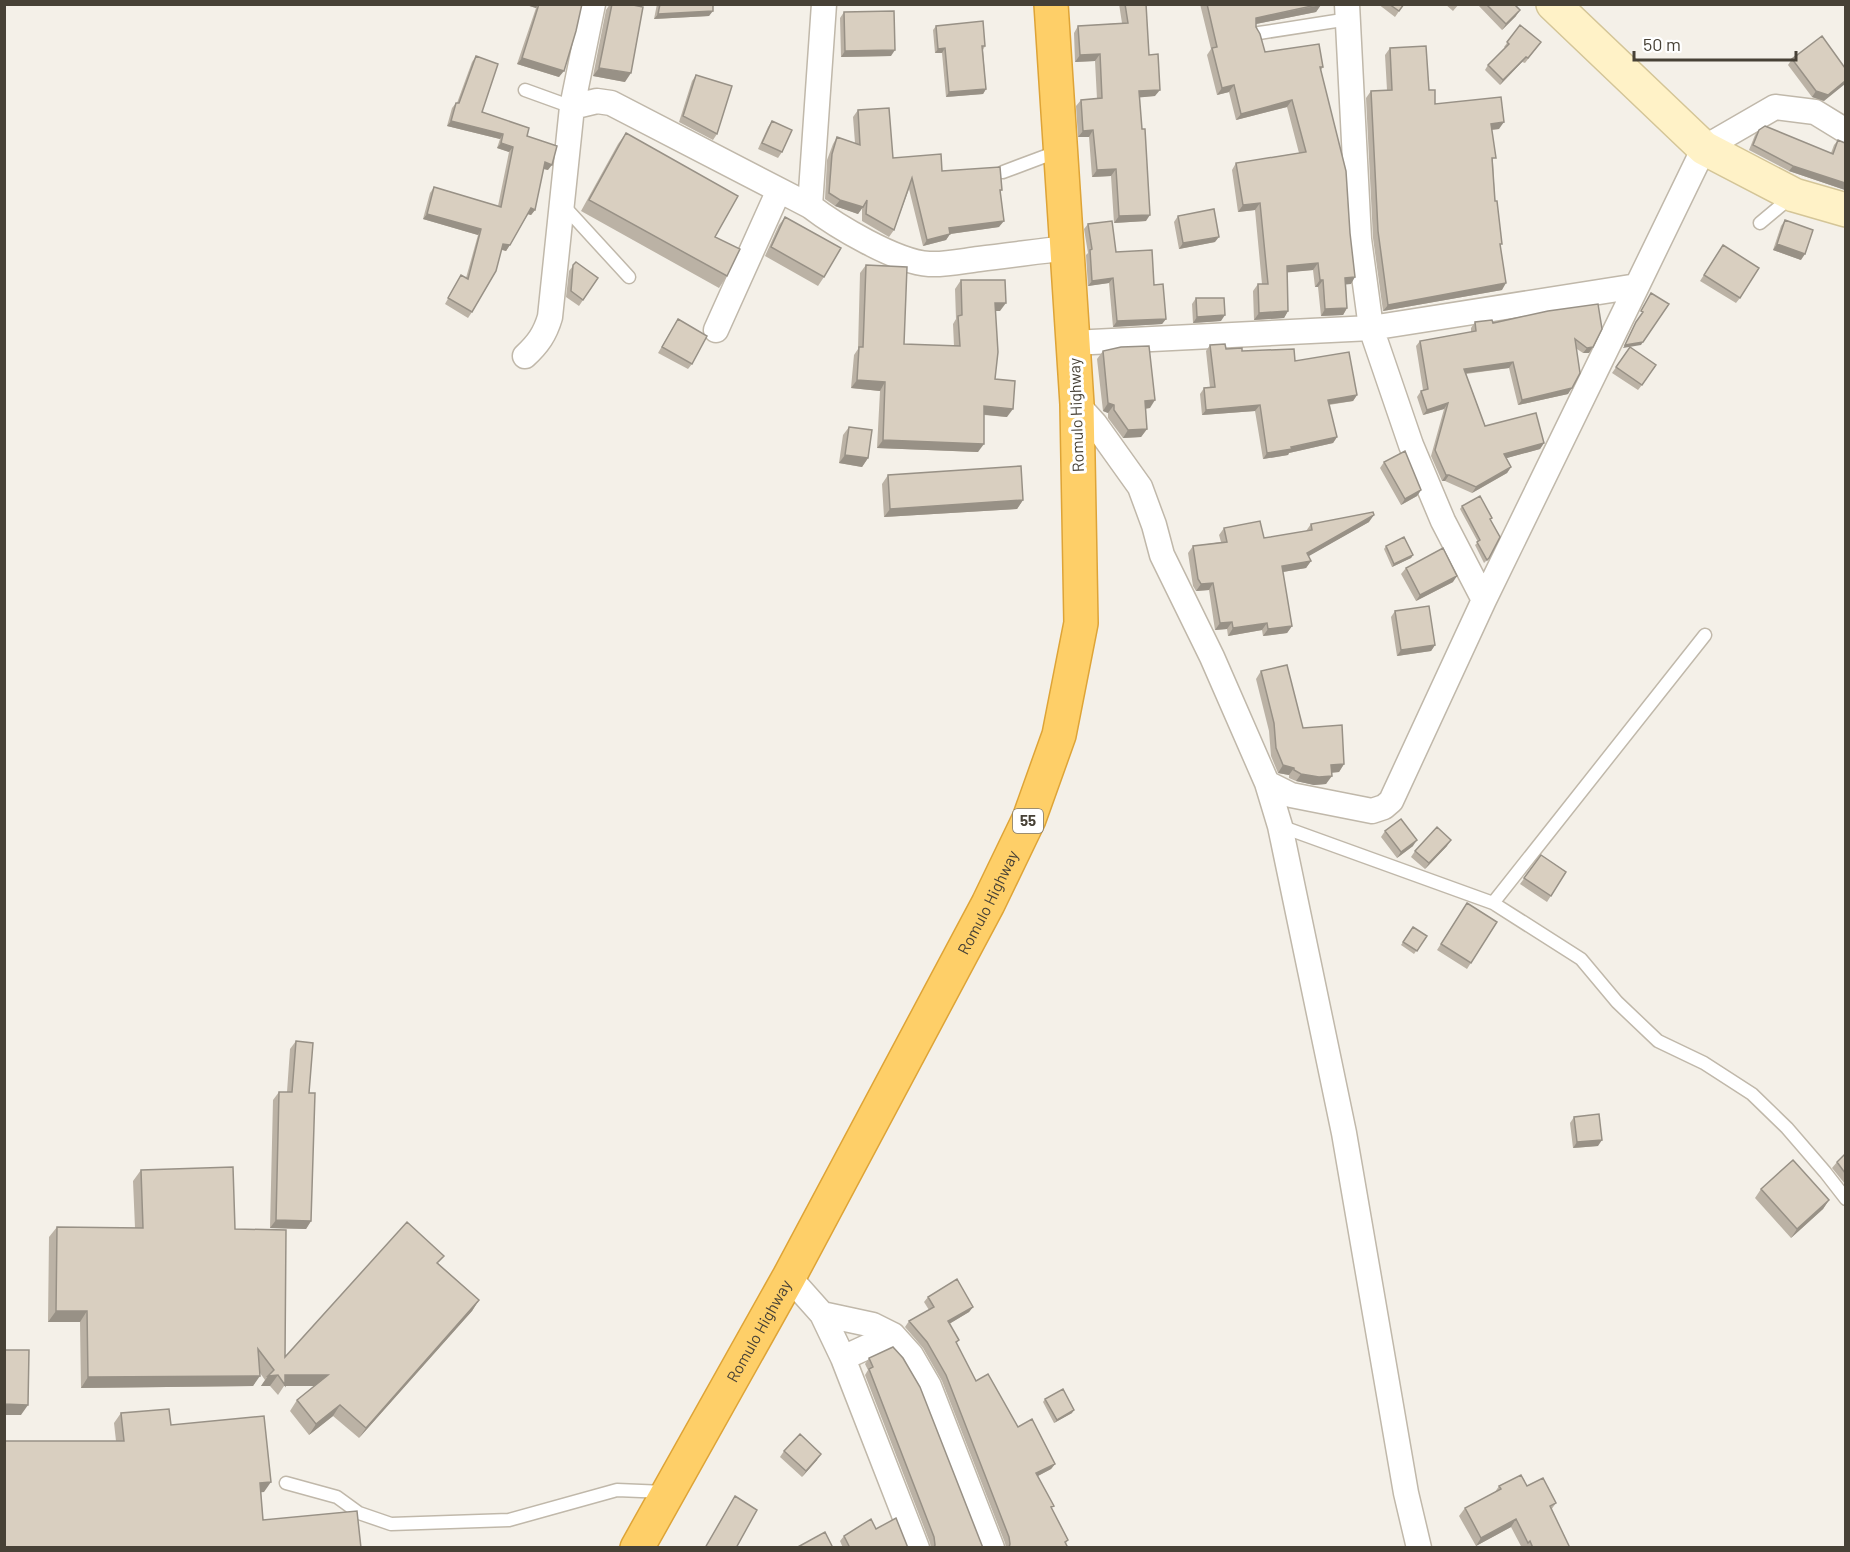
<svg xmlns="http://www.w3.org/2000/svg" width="1850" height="1552" viewBox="0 0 1850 1552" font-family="Barlow,sans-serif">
<rect width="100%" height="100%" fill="#f4f0e8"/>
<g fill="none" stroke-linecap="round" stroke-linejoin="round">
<defs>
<path id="lane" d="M1259,33L1336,21H1348
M525,90L572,107
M1003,172L1059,151
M563,205L629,277
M1760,223L1791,197
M1280,826L1493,903L1581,959L1617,1002L1658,1041L1704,1063L1752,1094L1787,1128L1825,1172L1846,1199
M1493,903L1705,635
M286,1483L337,1497L359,1513L391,1524L509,1520L617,1490L665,1492"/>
<path id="street" d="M1347,4L1359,239L1371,328L1411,445L1443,521L1484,600
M572,107L597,101L611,103L810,206C836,226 896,262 929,264C945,265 963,261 979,259C1008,255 1037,252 1066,248
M810,206L824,4
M716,330L779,190
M1072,343L1371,328L1637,286L1704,148L1775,107L1815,112L1846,131
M525,356C538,344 545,334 550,317L572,107L593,4
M1077,404L1095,424L1140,487L1154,525L1162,555L1212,657L1267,783L1280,826L1344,1133L1406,1493L1419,1548
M1267,783L1291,795L1372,811L1384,807L1391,801L1484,600L1637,286
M789,1277L822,1314L873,1325L893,1335L911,1355L929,1386L992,1548
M822,1314L843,1358L917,1548
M843,1358L893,1335"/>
<path id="secondary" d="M1553,4L1704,148L1794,195L1846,210"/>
<g id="highway">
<path id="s1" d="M637,1548L789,1277L988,904L1029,819L1059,735L1081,623L1077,404L1051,4"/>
</g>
</defs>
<!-- lane casing -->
<use href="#lane" stroke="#c0b8aa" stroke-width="15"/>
<!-- street casing -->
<use href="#street" stroke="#c0b8aa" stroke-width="27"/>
<!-- secondary casing -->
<use href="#secondary" stroke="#d4c597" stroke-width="36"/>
<!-- highway casing -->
<use href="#highway" stroke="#dea437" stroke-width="36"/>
<!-- lane -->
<use href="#lane" stroke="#fff" stroke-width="12"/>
<!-- street -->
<use href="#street" stroke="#fff" stroke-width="24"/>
<!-- secondary -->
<use href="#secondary" stroke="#fff2c7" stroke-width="33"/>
<!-- highway -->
<use href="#highway" stroke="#fecf68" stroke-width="33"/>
</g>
<!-- wall -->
<path fill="#bbb2a5" d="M523,4H582L559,77L517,64L536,8Z
M610,4H628L625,82L593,76L606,10Z
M657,4H713L709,16L654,19Z
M1119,4H1146L1149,55L1155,96L1139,97L1146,221L1114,223L1111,176L1092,177L1089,137H1078L1076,106L1081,100L1097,99L1095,61L1075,62L1074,33L1078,26L1122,23Z
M1200,4H1321L1316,12L1256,24V27L1265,52L1323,67L1321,70L1351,284H1346L1347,308L1343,315L1321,316L1318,287H1315L1313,270L1287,272L1288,311L1284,318L1254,320L1253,291L1258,284H1262L1255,210L1238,212L1232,170L1236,163L1299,153L1287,107L1236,120L1229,92L1217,95L1207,55L1211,49Z
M1378,4H1404L1395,17Z
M1445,4H1459L1453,11Z
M1477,4H1514L1516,16L1502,30Z
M844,12L891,56L841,57L840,18Z
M1520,25L1541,42L1525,63L1522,62L1500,85L1485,70L1488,65L1505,48L1504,47Z
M936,26L985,46L983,50L986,89L983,94L946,97L942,53H935L933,30Z
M1390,48L1429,90L1435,104L1499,129L1492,130L1493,162L1495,201L1500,247L1502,290L1383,311L1373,238L1366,98L1371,91L1387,90L1385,55Z
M476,56L482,112L527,136L548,170L543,169L535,210L531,215L528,214L506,251L502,250L472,312L468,318L445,304L461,275L466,278L478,235L423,219L430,193L434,187L498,206L509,152L497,148L500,139L447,126L452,108L456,103H457L472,62Z
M1792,59L1824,101L1812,97L1788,65Z
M696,75L717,134L713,140L679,122L692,81Z
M858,110L893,158L942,171L1002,190L1000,192L999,227L950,234L946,240L923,246L909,189L894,230L889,237L862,221V208L858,214L835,206L825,199L827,160L833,144L837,137L855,143L853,117Z
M772,121L782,152L778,158L758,149L768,127Z
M1759,130L1831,153L1834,145L1838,140L1845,143V190L1789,171L1749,150L1755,135Z
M626,133L715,237L727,276L719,288L581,211L618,144Z
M1178,216L1215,242L1179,249L1174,222Z
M785,217L824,277L818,286L765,256L779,225Z
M1785,220L1801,260L1773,250L1781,226Z
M1088,224L1116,252L1154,285L1166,319L1162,324L1113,327L1109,283L1088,286L1086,255L1088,253L1084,229Z
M1723,245L1740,298L1736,303L1700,281Z
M576,262L598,278L579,306L566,297L569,271Z
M866,265L904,344L954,346L953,324L956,319L955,289L961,280L1000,311H996L995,379L1007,417L984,415L978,452L877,448L880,391L851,388L854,355L858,349L860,273Z
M1196,298L1221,321L1193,323L1192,304Z
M1598,304L1589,353H1583L1577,349L1568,394L1518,405L1509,368L1466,374L1485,426L1544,443L1540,449L1506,458L1511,467L1507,473L1472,493L1445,481H1442L1431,456L1444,409L1423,415L1417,397L1421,391L1423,390L1416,346L1420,341L1471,332V328L1475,322L1493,323Z
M678,319L692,364L688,369L658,353Z
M1210,345L1226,349L1242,351L1295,361L1357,395L1353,401L1329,405L1337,437L1333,443L1289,453L1288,455L1263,459L1255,411L1202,415L1200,394L1204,388H1210L1206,351Z
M1630,347L1642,385L1638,390L1612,373Z
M1103,351L1150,408L1145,409L1147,429L1141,437L1123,438L1108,418V413L1103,411L1097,359Z
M849,427L868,458L862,467L839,463L843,435Z
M1384,462L1421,490L1417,496L1401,505L1380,468Z
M888,475L1023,500L1017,509L884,517L882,484Z
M1462,506L1490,520L1489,558L1484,563L1475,545L1478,542L1460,509Z
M1369,522L1308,556L1311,561L1306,568L1283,572L1292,626L1287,633L1263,636L1262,630L1228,636L1227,629L1215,630L1209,590L1196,591L1193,586L1188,553L1193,546L1221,542L1219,535L1224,528L1264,538L1306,531L1311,524Z
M1386,546L1413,555L1411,558L1392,567L1384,549Z
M1406,568L1453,582L1416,601L1401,574Z
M1395,611L1435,645L1431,651L1397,656L1391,617Z
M1261,671L1303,728L1344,764L1339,772L1331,773L1326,784L1314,785L1296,781L1289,778V775L1278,773L1271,756L1269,731L1256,679Z
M1385,831L1413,846L1397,858L1381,837Z
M1447,846L1425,869L1411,857L1415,851Z
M1541,855L1566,872L1547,902L1520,884Z
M1467,903L1497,922L1467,969L1437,950Z
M1413,927L1427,936L1414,954L1401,945Z
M296,1041L309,1093L311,1221L306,1229L270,1228L273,1100L279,1092H287L290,1049Z
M1574,1117L1598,1146L1573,1148L1570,1123Z
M1845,1154V1184L1832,1168L1837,1162Z
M141,1170L235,1229L285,1357L438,1263L479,1300L472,1311L359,1438L333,1416L309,1435L290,1411L297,1400L315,1386H284L278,1395L270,1386H261L265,1380L260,1373L253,1386L81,1388L80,1322H48L49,1237L57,1227L135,1228L133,1181Z
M1761,1189L1829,1200L1823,1209L1791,1238L1755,1198Z
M928,1297L973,1307L969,1312L949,1324L959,1340L956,1344L976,1381L1018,1427L1055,1464L1051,1469L1038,1476L1051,1509L1068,1540L1066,1543L1068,1548H1006L1005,1543L942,1381L923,1348L905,1327L909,1321L929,1310L924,1302Z
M869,1358L983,1548H931L930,1543L865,1375L868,1370L865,1364Z
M1045,1399L1072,1413L1054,1423L1043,1402Z
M121,1413L171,1425L264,1492H261L263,1520L4,1548L116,1441L114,1423Z
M784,1451L817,1460L802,1477L780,1457Z
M1499,1486H1527L1556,1503L1551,1510L1570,1548H1522L1511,1527L1476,1546L1459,1516L1465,1508L1495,1492Z
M876,1529L908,1548H843L840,1541L844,1536Z"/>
<!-- shaded-wall -->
<path fill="#989186" d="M523,4H538L536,8Z
M1321,5L1316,12L1251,25L1256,18Z
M1520,10L1516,16L1502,30L1506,24Z
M713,11L709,16L654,19L658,14Z
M945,48L942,53H935L938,49Z
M895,50L891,56L841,57L845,51Z
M1100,54L1095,61L1075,62L1080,55Z
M1526,57L1522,62L1500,85L1503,80Z
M522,58L564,71L559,77L517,64Z
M599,68L631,73L625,82L593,76Z
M1845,81V84L1824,101L1812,97L1816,91Z
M1234,85L1229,92L1217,95L1222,88Z
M986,89L983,94L946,97L949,92Z
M1160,90L1155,96L1134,98L1139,91Z
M1292,100L1287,107L1236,120L1241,114Z
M451,121L503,134L500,139L447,126Z
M1504,122L1499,129L1487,130L1491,124Z
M1093,130L1089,137H1078L1083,131Z
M501,143L513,147L509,152L497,148Z
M545,162L552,165L548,170L541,168Z
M1793,166L1845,183V190L1789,171Z
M1116,169L1111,176L1092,177L1097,170Z
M840,200L863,207L858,214L835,206Z
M1260,203L1255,210L1238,212L1243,205Z
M531,208L535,210L531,215L527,214Z
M427,214L481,229L478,235L423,219Z
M1150,215L1146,221L1114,223L1119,216Z
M1004,221L999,227L950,234L946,240L923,246L927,240L949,228Z
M1219,237L1215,242L1179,249L1183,243Z
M503,244L510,245L506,251L500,249Z
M1777,244L1805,254L1801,260L1773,250Z
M1318,263L1313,270L1282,273L1287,266Z
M1355,277L1351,284L1341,285L1345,278Z
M1113,278L1109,283L1088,286L1092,281Z
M1320,280H1323L1318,287H1315Z
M1506,283L1502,290L1383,311L1388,305Z
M995,303H1006L1000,311H990Z
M1347,308L1343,315L1321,316L1325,309Z
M1288,311L1284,318L1254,320L1259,313Z
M1225,315L1221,321L1193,323L1197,317Z
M1166,319L1162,324L1113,327L1117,321Z
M1643,342L1641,345L1623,348L1625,345Z
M1593,347L1589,353H1583L1587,348Z
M1513,362L1509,368L1460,374L1464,369Z
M857,380L885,382L880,391L851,388Z
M1572,388L1568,394L1518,405L1522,400Z
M1357,395L1353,401L1324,405L1328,400Z
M1155,400L1150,408L1139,409L1145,401Z
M1108,403L1114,405L1108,413L1103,411Z
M1448,403L1444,409L1423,415L1427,410Z
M1260,405L1255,411L1202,415L1206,410Z
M984,406L1013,409L1007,417L978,414Z
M1147,429L1141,437L1123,438L1128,430Z
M1337,437L1333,443L1289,453L1288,455L1263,459L1267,453Z
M883,440L984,444L978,452L877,448Z
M1544,443L1540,449L1500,460L1504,454Z
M845,455L868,458L862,467L839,463Z
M1511,467L1507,473L1472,493L1476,487Z
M1446,475H1449L1445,481H1442Z
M1421,490L1417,496L1401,505L1405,499Z
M1023,500L1017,509L884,517L890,509Z
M1374,515L1369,522L1302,560L1307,553Z
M1413,555L1411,558L1392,567L1394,564Z
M1311,561L1306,568L1277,573L1282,566Z
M1457,576L1453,582L1416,601L1420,595Z
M1213,583L1209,590L1196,591L1201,584Z
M1232,622L1227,629L1215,630L1220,623Z
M1267,623L1262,630L1228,636L1233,628Z
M1292,626L1287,633L1263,636L1268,629Z
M1435,645L1431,651L1397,656L1401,650Z
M1344,764L1339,772L1325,773L1331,765Z
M1283,765L1294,768L1289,775L1278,773Z
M1301,774L1332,776L1326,784L1314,785L1296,781Z
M1417,840L1413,846L1397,858L1401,852Z
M1451,840L1447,846L1425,869L1429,863Z
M1602,1140L1598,1146L1573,1148L1577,1142Z
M1829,1200L1823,1209L1791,1238L1797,1229Z
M276,1220L311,1221L306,1229L270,1228Z
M479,1300L472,1311L359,1438L366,1428Z
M973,1307L969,1312L944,1327L948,1321Z
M56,1311H87L80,1322H48Z
M278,1375L270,1386H261L268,1376Z
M285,1375H328L321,1386H284L285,1385Z
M260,1376L253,1386L81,1388L88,1377Z
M4,1404L28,1405L21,1415H4Z
M340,1405L333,1416L309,1435L316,1424Z
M1074,1410L1072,1413L1054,1423L1057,1420Z
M821,1454L817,1460L802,1477L806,1471Z
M1055,1464L1051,1469L1032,1479L1036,1473Z
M271,1482L264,1492L253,1493L260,1483Z
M1516,1519L1511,1527L1476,1546L1481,1538Z"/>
<!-- building -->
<path fill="#d9cfc0" stroke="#989186" stroke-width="1.5" d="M539,4H582L576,31L564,71L522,58Z
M612,4H628L643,7L631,73L599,68Z
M660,4H713V11L658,14Z
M1125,4H1146L1149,55L1158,54L1160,90L1139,91L1142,129H1145L1150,215L1119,216L1116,169L1097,170L1093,130L1083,131L1081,100L1102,98L1100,54L1080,55L1078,26L1128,23Z
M1207,4H1321L1256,18V27L1260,34L1265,52L1319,44L1323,67H1320L1346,171L1350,233L1355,277L1345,278L1347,308L1325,309L1323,280H1320L1318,263L1287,266L1288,311L1259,313L1258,284H1268L1260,203L1243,205L1236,163L1306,152L1292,100L1241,114L1234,85L1222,88L1212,48L1217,47Z
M1389,4H1404L1399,11Z
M1486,4H1514L1520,10L1506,24Z
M894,11L895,50L845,51L844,12Z
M983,21L985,46H982L986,89L949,92L945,48L938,49L936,26Z
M1520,25L1541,42L1528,58L1526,57L1503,80L1488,65L1509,44L1507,42Z
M1822,36L1845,68V81L1828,95L1816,91L1792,59Z
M1426,46L1429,90H1435V104L1501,97L1504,122L1491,124L1496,158H1492L1495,201H1497L1502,244H1500L1506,283L1388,305L1378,231L1371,91L1392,90L1390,48Z
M476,56L498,64L482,112L529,128L527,136L557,146L552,165L545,162L535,210L531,208L510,245L503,244L496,271L472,312L448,298L461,275L468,279L481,229L427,214L434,187L501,207L513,147L501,143L503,134L451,121L456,103H459Z
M696,75L732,86L717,134L683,116Z
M889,108L893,158L941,154L942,171L1000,167L1002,190H1000L1004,221L949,228L950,234L927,240L912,178L894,230L866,214L867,200L863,207L840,200L829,193L832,154L837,137L860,145L858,110Z
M772,121L792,130L782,152L762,143Z
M1765,126L1833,154L1838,140L1845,143V183L1793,166L1753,145L1759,130Z
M626,133L738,196L715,237L740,249L727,276L589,200Z
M1214,209L1219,237L1183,243L1178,216Z
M785,217L841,248L824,277L771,247Z
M1785,220L1813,230L1805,254L1777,244Z
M1112,221L1116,252L1152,250L1154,285L1163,284L1166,319L1117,321L1113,278L1092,281L1090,250L1092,249L1088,224Z
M1723,245L1759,268L1740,298L1704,275Z
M576,262L598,278L583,300L571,291L573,265Z
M866,265L907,267L904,344L960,346L958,316L962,315L961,280H1005L1006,303H995L998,352L995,379L1015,381L1013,409L984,406V444L883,440L885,382L857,380L859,347H863Z
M1651,293L1669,304L1643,342L1625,345L1636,322L1643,312L1641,311Z
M1196,298H1224L1225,315L1197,317Z
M1598,304L1602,329L1593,347L1587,348L1575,339L1580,373L1572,388L1522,400L1513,362L1464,369L1485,426L1536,413L1544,443L1504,454L1511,467L1476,487L1449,475H1446L1435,450L1448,403L1427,410L1421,391L1428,389L1420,341L1476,331L1475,322L1492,320L1493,323L1548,311Z
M678,319L707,336L692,364L662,347Z
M1225,344L1226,349L1242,348V351L1294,349L1295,361L1349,352L1357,395L1328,400L1337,437L1291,447L1292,449L1267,453L1260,405L1206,410L1204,388L1215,387L1210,345Z
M1149,346L1155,400L1145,401L1147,429L1128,430L1114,410V405L1108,403L1103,351L1121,347Z
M1630,347L1656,365L1642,385L1616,367Z
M849,427L872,430L868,458L845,455Z
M1405,451L1421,490L1405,499L1384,462Z
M1021,466L1023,500L890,509L888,475Z
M1480,496L1492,518L1490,519L1500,537L1489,558L1487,560L1477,542L1480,540L1462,506Z
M1373,512L1374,515L1307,553L1311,561L1282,566L1292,626L1268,629L1267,623L1233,628L1232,622L1220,623L1213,583L1201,584L1198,579L1193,546L1227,542L1224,528L1260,521L1264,538L1312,530L1311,524Z
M1404,537L1413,555L1394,564L1386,546Z
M1443,548L1457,576L1420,595L1406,568Z
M1429,606L1435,645L1401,650L1395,611Z
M1287,665L1303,728L1342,725L1344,764L1331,765L1332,776L1319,777L1301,774L1294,770V768L1283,765L1276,748L1274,723L1261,671Z
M1401,819L1417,840L1401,852L1385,831Z
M1437,827L1451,840L1429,863L1415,851Z
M1541,855L1566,872L1551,896L1524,878Z
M1467,903L1497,922L1471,963L1441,944Z
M1413,927L1427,936L1417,951L1403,942Z
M296,1041L313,1043L309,1093H315L311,1221L276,1220L279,1092H292Z
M1599,1114L1602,1140L1577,1142L1574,1117Z
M1845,1154V1173L1837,1162Z
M1793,1160L1829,1200L1797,1229L1761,1189Z
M233,1167L235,1229L286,1230L285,1357L407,1222L444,1256L437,1263L479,1300L366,1428L340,1405L316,1424L297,1400L328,1375H285V1385L278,1375L268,1376L274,1370L258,1349L260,1376L88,1377L87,1311H56L57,1227L143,1228L141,1170Z
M4,1223H5V1290H4Z
M957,1279L973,1307L948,1321L959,1340L956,1342L976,1381L988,1374L1018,1427L1032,1419L1055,1464L1036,1473L1054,1506L1051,1507L1068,1540L1065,1542L1068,1548H1009L1010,1544L1009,1537L946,1375L927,1342L909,1321L934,1307L928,1297Z
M893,1347L903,1358L920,1387L983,1548H934L935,1545L934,1537L869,1369L873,1367L869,1358Z
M4,1350H29L28,1405L4,1404Z
M1063,1389L1074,1410L1057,1420L1045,1399Z
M169,1409L171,1425L264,1416L271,1482L260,1483L263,1520L357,1511L361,1548H4V1441H124L121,1413Z
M800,1434L821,1454L806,1471L784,1451Z
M1521,1475L1527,1486L1543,1478L1556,1503L1550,1506L1570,1548H1533L1530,1541L1528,1543L1516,1519L1481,1538L1465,1508L1501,1489L1499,1486Z
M735,1496L757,1510L736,1548H705Z
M896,1518L908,1548H850L844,1536L871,1519L876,1529Z
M825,1532L833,1548H796Z"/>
<g text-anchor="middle" stroke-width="6" stroke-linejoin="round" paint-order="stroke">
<!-- shield labels -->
<rect fill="#fff" stroke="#7e7a72" stroke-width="1.5" x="1013" y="809" width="30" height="24" rx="4.5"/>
<g font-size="15" font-weight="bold" fill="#474136">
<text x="1028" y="826">55</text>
</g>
<!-- street labels -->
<g font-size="16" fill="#474136" stroke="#fff">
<text transform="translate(1076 415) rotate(-92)" y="6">Romulo Highway</text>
<text dy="6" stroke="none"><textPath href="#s1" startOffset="735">Romulo Highway</textPath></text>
<text dy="6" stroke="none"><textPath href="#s1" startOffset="249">Romulo Highway</textPath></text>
</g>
</g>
<!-- border -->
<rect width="1850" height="1552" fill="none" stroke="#474136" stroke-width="12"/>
<!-- scale -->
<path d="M1634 51v9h162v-9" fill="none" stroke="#474136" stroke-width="3"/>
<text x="1643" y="51" font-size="18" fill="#474136" stroke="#ffffff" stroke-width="4.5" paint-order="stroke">50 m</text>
</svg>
